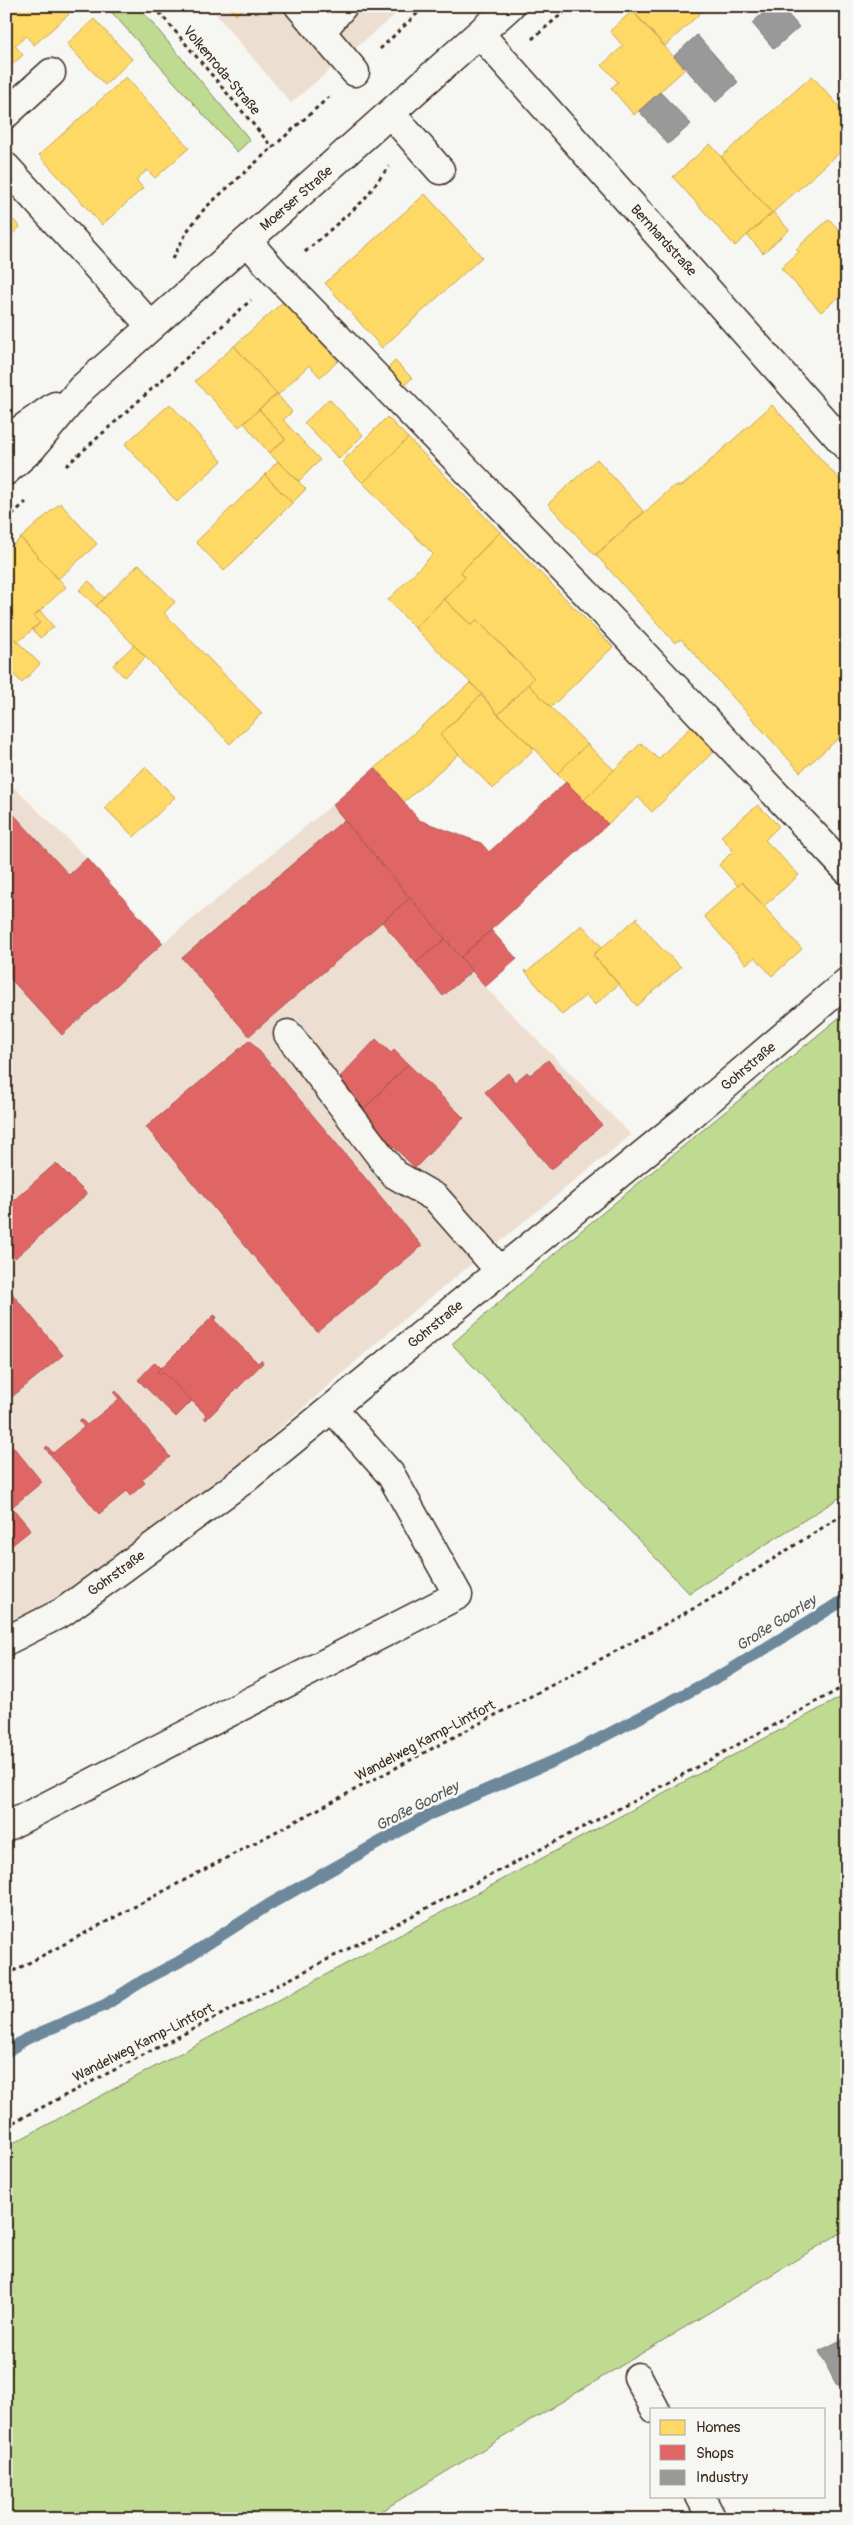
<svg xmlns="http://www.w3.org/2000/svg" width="853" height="2525" viewBox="0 0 853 2525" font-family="Pangolin,sans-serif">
<rect width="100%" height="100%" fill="#f6f6f2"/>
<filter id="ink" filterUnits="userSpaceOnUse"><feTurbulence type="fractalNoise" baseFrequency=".02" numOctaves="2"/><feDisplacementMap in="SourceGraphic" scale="10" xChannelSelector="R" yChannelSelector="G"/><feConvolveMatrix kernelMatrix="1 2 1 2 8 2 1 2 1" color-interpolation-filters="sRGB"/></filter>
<g filter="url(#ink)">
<!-- built -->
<path fill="#ecdfd2" d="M209,6H405L291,103Z
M6,780L87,858L163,943L332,805L485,987L631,1135L404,1319L226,1476L65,1596L6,1626Z"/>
<!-- green -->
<path fill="#bfdb92" stroke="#7d8258" d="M106,6H138L250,140L237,152Z
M847,1011V1493L689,1593L452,1344L571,1239Z
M847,1694V2229L368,2519H6V2147Z"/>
<!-- homes -->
<path fill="#ffd966" stroke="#c4a450" d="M6,6H62L69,14L34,45L26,36L15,46L23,55L6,70Z
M229,6H246L236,15Z
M628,6H708L665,46Z
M632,11L685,69L634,115L611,88L618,82L602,65L623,46L610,31Z
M94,19L132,59L105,85L67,44Z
M812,76L847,115V146L772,213L721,157Z
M126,77L189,148L155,178L147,170L136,180L143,188L102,225L39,155Z
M710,144L772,213L735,246L673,177Z
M425,194L482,257L382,348L325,283Z
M6,212L20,227L6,240Z
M773,212L789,230L763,253L747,235Z
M829,219L847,239L842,245L847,251V290L821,312L781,268L799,252L796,249Z
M284,301L338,361L320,377L309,365L278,395L234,346Z
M234,346L277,394L239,427L195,381Z
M395,361L412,378L400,389L384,372Z
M277,394L292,412L283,420L320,460L299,481L269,453L285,439L259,409Z
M329,399L363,435L339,459L304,423Z
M170,404L222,461L177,502L125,444Z
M772,405L847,488V731L800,772L681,639L675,643L596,555L674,486H682Z
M259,409L285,439L269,453L244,423Z
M387,417L408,438L363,483L342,462Z
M408,438L500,532L461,572L465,577L415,628L388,600L433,554L363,483Z
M597,459L644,512L595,555L548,504Z
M278,461L306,489L292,503L265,475Z
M265,475L292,503L224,571L196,542Z
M60,503L97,544L58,579L21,538Z
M500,532L613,647L551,707L528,684L534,678L477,620L471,625L444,599L465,577L461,572Z
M21,538L66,587L34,616L40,623L18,642L6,629V551Z
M139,564L175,602L164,613L262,713L230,744L96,606Z
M89,581L104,598L96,606L79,590Z
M444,599L471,625L477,620L534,678L498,715L482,694L415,628Z
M40,611L54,627L40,638L32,629L40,623L34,616Z
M15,639L40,664L22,683L6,667V648Z
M134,645L146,657L124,677L113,665Z
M470,683L482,694L440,735L459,754L404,802L375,768Z
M528,684L587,744L557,774L535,749L498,715Z
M481,695L497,713L534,749L493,789L440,735Z
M693,725L716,749L652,812L638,797L608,824L584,800L641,743L658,759Z
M587,744L614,770L584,800L557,774Z
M145,767L175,797L134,837L105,808Z
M758,805L779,826L765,840L799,875L764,906L742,882L738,886L719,865L733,851L721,836Z
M742,882L802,949L772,976L755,957L746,964L704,916Z
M638,917L637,920L659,946L681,967L637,1006L593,955Z
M582,925L602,947L593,955L619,984L595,1005L586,995L562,1015L524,970L527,972Z"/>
<!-- shops -->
<path fill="#e06666" stroke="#ae5450" d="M375,768L419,820L481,843L489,852L566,782L608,824L461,957L332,805Z
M6,806L69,875L87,858L163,943L62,1035L6,974Z
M344,820L410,898L249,1036L182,958Z
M410,898L445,939L416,963L382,922Z
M491,930L517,959L485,987L461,957Z
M445,939L472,971L443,996L416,963Z
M376,1039L391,1053L394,1050L408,1064L363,1110L340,1077Z
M250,1040L422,1246L317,1332L146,1127Z
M548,1060L602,1125L551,1170L485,1092L508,1073L515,1082L527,1072L530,1075Z
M408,1064L464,1118L415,1168L360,1113Z
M56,1163L87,1194L15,1258L6,1250V1207Z
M6,1286L63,1355L7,1401L6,1400Z
M214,1315L217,1317L214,1320L258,1363L261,1360L263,1363L206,1420L204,1417L206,1415L163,1372L160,1374L157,1372Z
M155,1362L161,1368L157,1372L160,1374L163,1372L192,1401L176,1417L138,1380Z
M116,1391L170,1457L142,1479L145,1483L130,1496L127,1491L99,1514L45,1448L47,1446L53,1453L84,1427L79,1421L81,1419L87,1425L119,1399L113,1392Z
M6,1438L42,1482L12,1507L6,1500Z
M6,1500L31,1530L6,1550Z"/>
<!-- industry -->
<path fill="#999" stroke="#7d7874" d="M771,6H781L799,27L774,49L752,23Z
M697,35L738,82L716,102L674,56Z
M660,92L691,124L668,144L639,111Z
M847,2337V2381L837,2386L819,2351Z"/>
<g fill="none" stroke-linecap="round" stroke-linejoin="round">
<!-- stream -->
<path stroke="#6d889b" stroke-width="12" d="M6,2052L26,2039L105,2005L144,1980L179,1962L270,1904L428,1815L570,1754L727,1672L847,1598"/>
<defs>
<path id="minor" d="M299,6L355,72
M321,32L343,6
M480,34L847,447
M6,114L51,73
M391,114L440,170
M6,167L150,325
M247,241L278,276L587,594L847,870
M288,1034L394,1174L436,1198L500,1271
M6,1641L63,1612L245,1479L690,1116L847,982
M6,1827L458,1595L391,1475L332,1408
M638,2377L655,2409
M700,2496L712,2519"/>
<path id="major" d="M6,440L55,406
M6,471L31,449L81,389L510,6"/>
</defs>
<!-- minor casing -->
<use href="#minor" stroke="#3b2a1e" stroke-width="31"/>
<!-- major casing -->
<use href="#major" stroke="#3b2a1e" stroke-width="31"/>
<!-- path -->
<path stroke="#3b2a1e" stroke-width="3" stroke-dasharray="4 4" stroke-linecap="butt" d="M154,6L273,148
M532,39L571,6
M380,49L425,6
M305,252L363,201L389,166
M172,259L188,230L205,208L330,96
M66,466L251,300
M6,520L26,502
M6,1975L629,1644L707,1601L847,1512
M6,2126L649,1793L847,1685"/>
<!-- minor -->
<use href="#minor" stroke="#f6f6f2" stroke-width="28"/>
<!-- major -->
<use href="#major" stroke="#f6f6f2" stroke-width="28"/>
</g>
</g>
<g text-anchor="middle" stroke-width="5" stroke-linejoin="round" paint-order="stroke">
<!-- street labels -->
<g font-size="14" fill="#3b2a1e" stroke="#f6f6f2">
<text transform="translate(222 70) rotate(50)" y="5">Volkenroda-Straße</text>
<text transform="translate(296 198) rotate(-41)" y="5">Moerser Straße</text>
<text transform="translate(664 240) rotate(48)" y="5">Bernhardstraße</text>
<text transform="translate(748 1066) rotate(-40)" y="5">Gohrstraße</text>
<text transform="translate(435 1324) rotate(-39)" y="5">Gohrstraße</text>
<text transform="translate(116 1573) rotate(-36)" y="5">Gohrstraße</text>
<text transform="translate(425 1740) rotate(-28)" y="5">Wandelweg Kamp-Lintfort</text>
<text transform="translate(143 2042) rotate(-27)" y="5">Wandelweg Kamp-Lintfort</text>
</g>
<!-- water labels -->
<g font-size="15" font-style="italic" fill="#54595c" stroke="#f6f6f2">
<text transform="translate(776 1623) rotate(-32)" y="5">Große Goorley</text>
<text transform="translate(417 1806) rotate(-27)" y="5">Große Goorley</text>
</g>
</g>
<!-- margin -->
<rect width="853" height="2525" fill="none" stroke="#f6f6f2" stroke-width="25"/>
<rect x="12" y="12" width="828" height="2500" fill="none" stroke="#3b2a1e" stroke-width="2" filter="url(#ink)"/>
<!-- legend -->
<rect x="650" y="2408" width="175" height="90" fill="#f6f6f2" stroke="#aba49d"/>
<rect x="660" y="2420" width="25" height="15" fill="#ffd966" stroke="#aba49d"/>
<text x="696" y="2432" font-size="15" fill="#3b2a1e">Homes</text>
<rect x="660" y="2445" width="25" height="15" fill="#e06666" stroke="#aba49d"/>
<text x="696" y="2458" font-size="15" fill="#3b2a1e">Shops</text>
<rect x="660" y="2470" width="25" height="15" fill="#999999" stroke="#aba49d"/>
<text x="696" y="2482" font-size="15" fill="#3b2a1e">Industry</text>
</svg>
